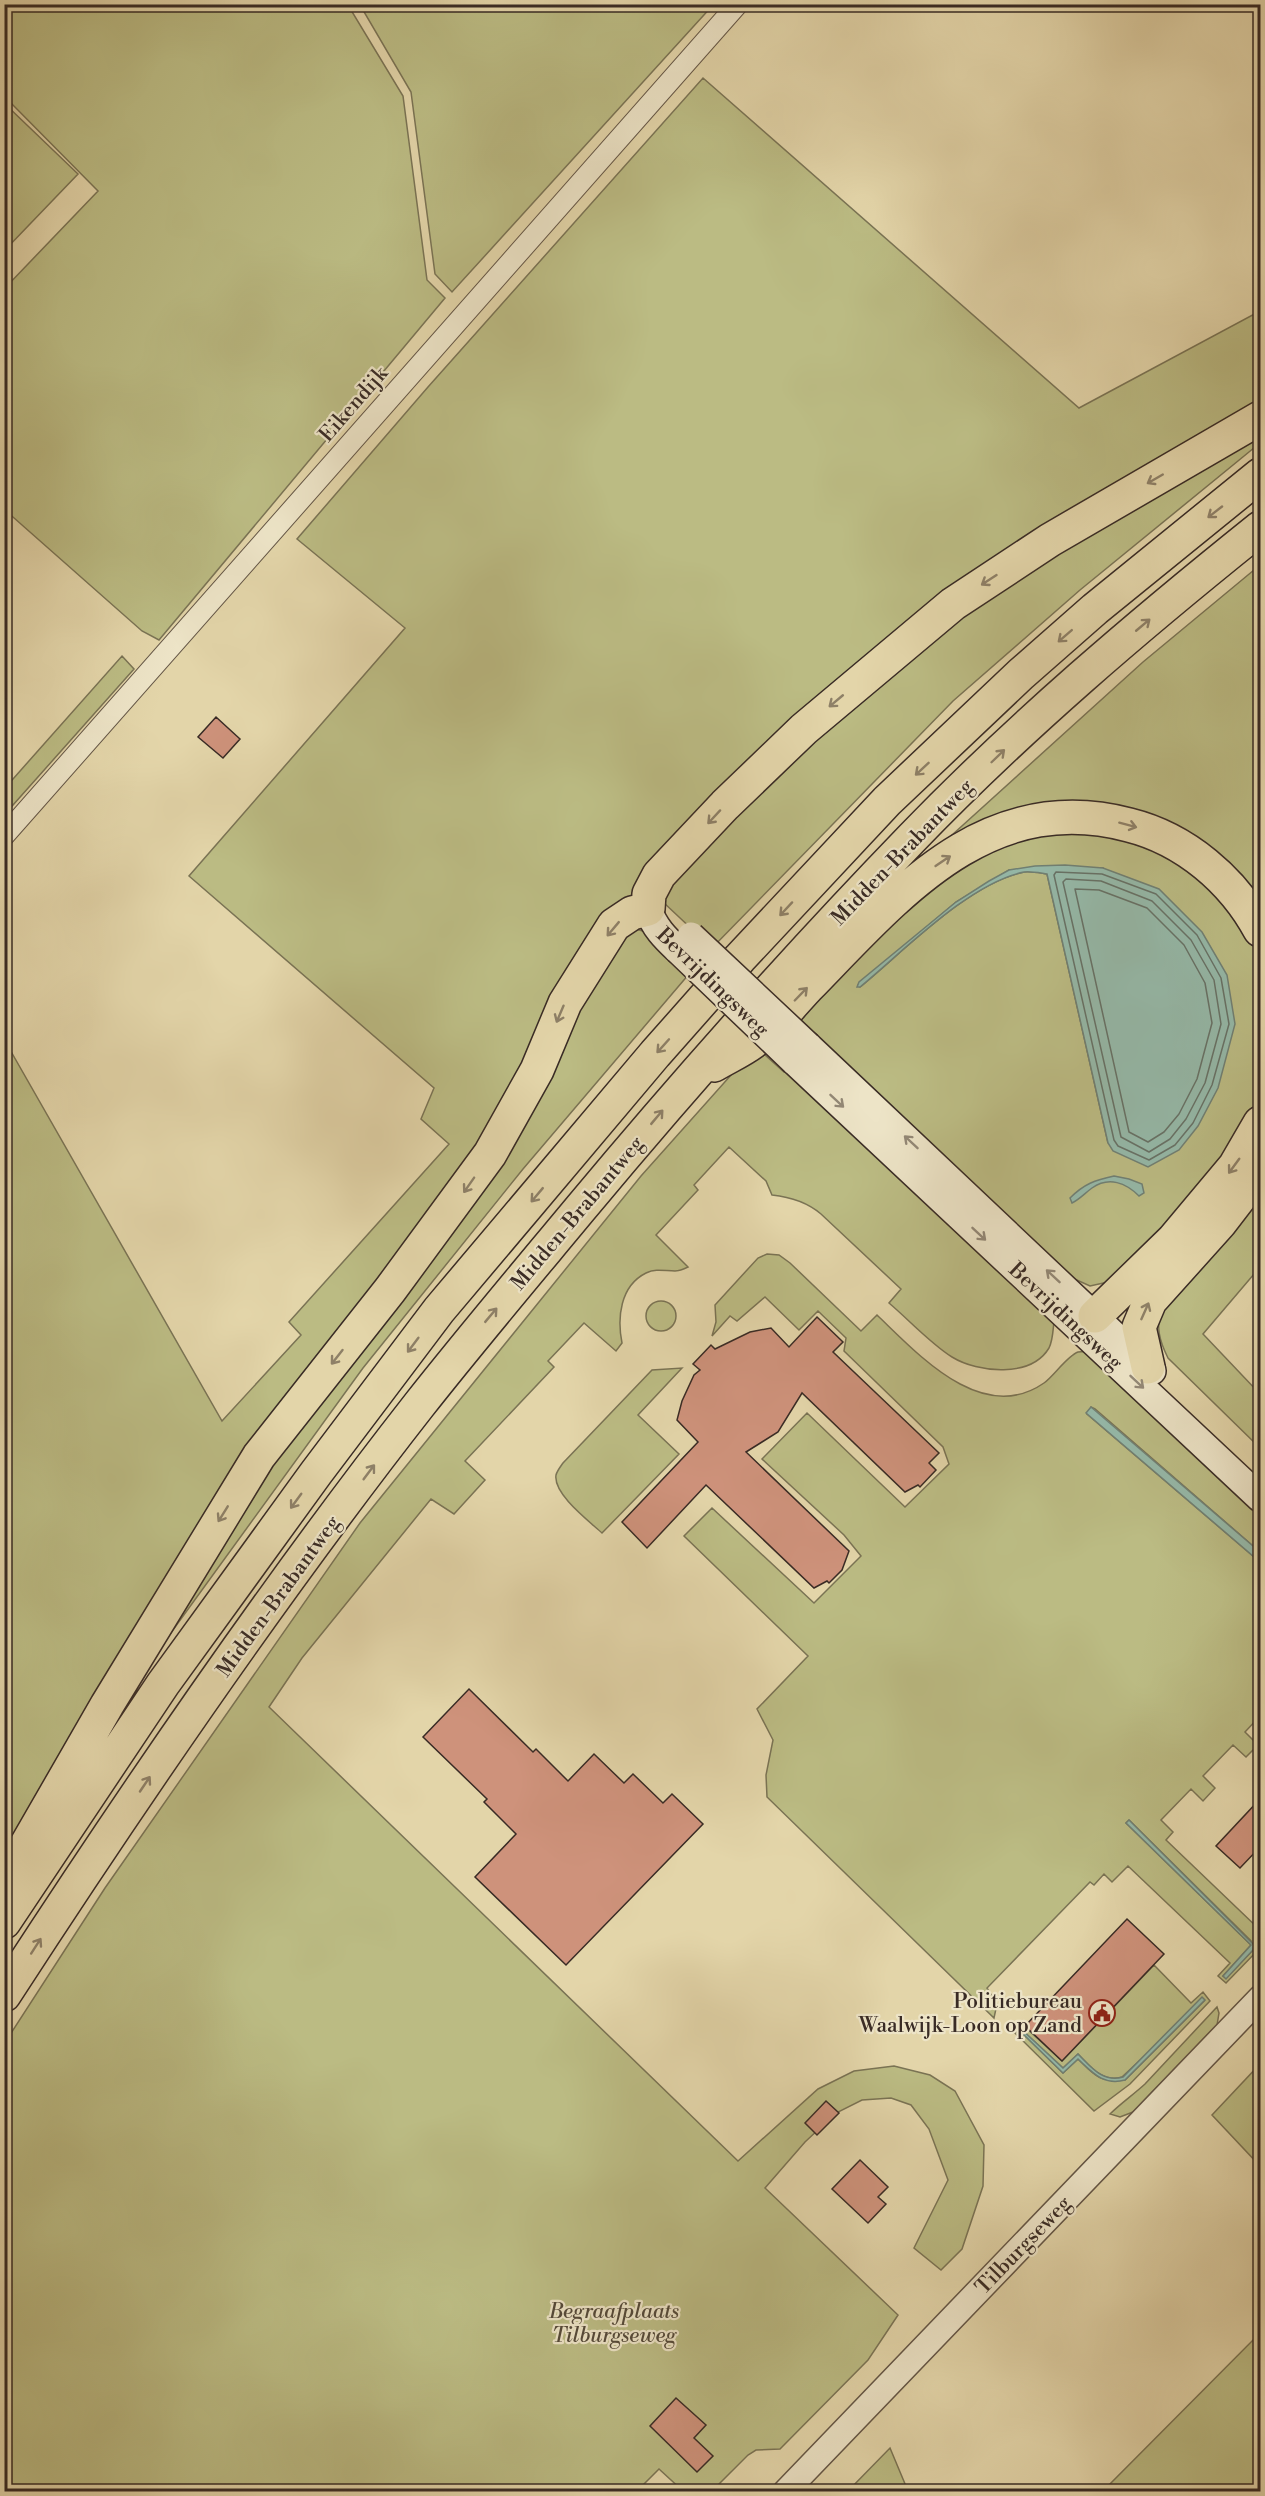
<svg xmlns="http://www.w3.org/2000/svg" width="1265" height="2496" viewBox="0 0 1265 2496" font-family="'Libre Bodoni',serif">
<rect width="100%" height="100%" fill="#e3d5a9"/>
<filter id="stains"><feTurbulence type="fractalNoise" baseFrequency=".00333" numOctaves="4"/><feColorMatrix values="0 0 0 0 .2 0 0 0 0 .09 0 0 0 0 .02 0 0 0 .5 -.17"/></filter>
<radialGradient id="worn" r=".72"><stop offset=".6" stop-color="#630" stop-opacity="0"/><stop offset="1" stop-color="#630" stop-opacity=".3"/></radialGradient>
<!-- green -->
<path fill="#bbbb83" stroke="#7a7354" stroke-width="1.5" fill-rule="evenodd" d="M4,5H348L403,96L427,280L445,298L159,640L142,631L5,510V288L98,191L5,97Z
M360,5H713L452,292L435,274L411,92Z
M703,78L1079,408L1260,311V410L1070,520L640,887L607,924L523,1079L5,1865V1041L222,1421L301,1335L289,1322L449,1144L421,1119L434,1088L189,876L405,628L297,539L428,387Z
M4,103L78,174L5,250H4Z
M1260,427V443L1080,590L953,701L712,948L663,902L666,881L911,646Z
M1260,565V913L1113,810L931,854L1143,662Z
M122,656L134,669L5,814V788Z
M1065,825L1181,855L1225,895L1257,944L1260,958V1098L1244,1134L1117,1280L1090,1286L1059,1272L791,1011L947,866ZM1103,868L1108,1143L1047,874C1040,873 1031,871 1024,872C969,883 904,951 860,987L858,985L956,902L1009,870Z
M636,929L646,932L689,974L523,1169L363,1368L120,1703L180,1593L608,948Z
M756,1047L784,1072L791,1073L1054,1321C1053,1330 1053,1340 1049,1348C1031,1378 978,1373 952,1357C931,1344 908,1319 889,1303L901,1289L821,1214C807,1202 791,1197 772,1195L766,1181L729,1147L694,1185L698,1190L656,1235L688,1267C684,1269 679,1271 675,1271C665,1271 656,1268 646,1273C620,1286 617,1318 622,1343L616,1351L584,1323L548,1361L554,1367L465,1461L485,1480L454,1514L431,1499L302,1658L269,1707L738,2161L818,2089L854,2071L894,2066L930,2075L955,2091L984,2145L983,2186L962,2249L941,2270L914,2248L948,2180L929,2129L911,2105L891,2098L862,2100L836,2113L805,2142L765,2188L898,2315L868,2360L780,2449L756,2450L748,2455L712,2491H683L659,2469L636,2492L5,2491L4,2044L105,1888L360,1523L641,1176Z
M1260,1187V1267L1203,1334L1260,1394V1448L1168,1358C1159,1340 1156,1327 1161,1308Z
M767,1254L779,1255L790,1263L861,1331L877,1315C918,1354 982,1426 1044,1383C1054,1376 1067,1356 1078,1352C1082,1351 1088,1352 1092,1351L1260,1507V1552L1095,1409L1091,1407L1087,1414L1260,1562V1716L1245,1732L1258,1745L1246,1757L1233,1745L1203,1776L1215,1788L1203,1801L1191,1789L1161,1820L1173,1832L1166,1840L1260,1930V1948L1226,1983L1218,1976L1230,1963L1128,1866L1112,1882L1104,1874L1094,1885L1090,1882L987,1988L997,2004L994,2018L767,1797L766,1775L773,1740L757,1709L808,1656L684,1536L712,1508L814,1603L861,1556L844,1535L762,1459L807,1413L905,1507L949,1464L943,1447L844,1351L846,1338L818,1311L799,1330L765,1297L737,1321L730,1316L712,1336L716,1322L715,1305L758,1258ZM1129,1820L1251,1941L1253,1950L1226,1978L1223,1976L1251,1945L1126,1823Z
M646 1316a15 15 0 1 1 30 0a15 15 0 1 1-30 0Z
M682,1368L638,1415L679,1454L602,1533C589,1521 553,1494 556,1475C557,1471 561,1466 563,1463L652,1370Z
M1154,1965L1191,2003L1203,1992L1210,2001L1130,2084L1094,2111L1015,2033L1019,2030L1063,2073L1078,2059C1097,2078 1098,2081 1125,2080L1205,2000L1122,2077C1102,2083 1091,2067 1078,2054L1063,2068L1020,2028L1023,2025L1062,2061Z
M1217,2007L1219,2013L1217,2025L1133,2112L1120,2117L1110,2114C1121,2103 1133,2095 1145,2084Z
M1260,2064V2166L1212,2115Z
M1260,2333V2482L1251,2491H1103Z
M890,2448L908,2491H848Z"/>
<!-- water -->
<path fill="#95b9a9" stroke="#708074" stroke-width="1.5" d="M1065,865L1103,868L1159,889L1202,932L1227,975L1235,1024L1218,1088L1198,1126L1179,1150L1148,1167L1113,1151L1108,1143L1047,874C1040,873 1031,871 1024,872C969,883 904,951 860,987H857L859,982L956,902L989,881L1009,870L1035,866Z
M1114,1176L1129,1179L1142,1184L1144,1193L1139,1196C1126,1183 1109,1176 1092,1188C1085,1193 1080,1199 1072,1203L1070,1198C1084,1184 1095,1180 1114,1176Z
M1091,1407L1260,1552V1562L1086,1413Z
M1129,1820L1254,1945L1253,1950L1226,1979L1223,1976L1251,1945L1126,1823Z
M1202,1997L1205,2000L1125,2080C1104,2086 1093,2073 1078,2059L1063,2073L1019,2030L1020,2028L1063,2068L1078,2054C1091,2067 1103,2083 1123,2077Z"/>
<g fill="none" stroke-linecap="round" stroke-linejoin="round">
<!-- shore -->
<path stroke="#677267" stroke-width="1.5" d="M1056,872L1102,874L1156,894L1197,935L1221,978L1229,1024L1212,1085L1193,1123L1175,1145L1149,1160L1118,1146L1114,1140L1054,875Z
M1066,879L1101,881L1152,901L1191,940L1214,980L1221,1024L1205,1083L1186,1119L1170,1139L1149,1152L1121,1137L1063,882Z
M1075,889L1099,890L1147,908L1184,945L1205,983L1212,1023L1197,1079L1179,1114L1164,1132L1148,1142L1129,1132Z"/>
</g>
<!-- building -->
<path fill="#ce927b" stroke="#392b25" stroke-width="1.5" d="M216,717L240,739L223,758L198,737Z
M817,1317L843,1342L833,1352L939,1453L929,1463L936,1470L920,1487L918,1485L905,1492L802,1393L778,1432L746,1452L849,1551L842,1570L829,1583L827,1581L814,1588L706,1485L647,1548L622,1522L698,1442L677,1420L682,1401L694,1375L700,1370L693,1364L711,1345L715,1349L750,1332L771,1328L789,1347Z
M469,1689L533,1752L536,1749L568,1781L594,1754L624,1783L633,1774L663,1803L672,1794L703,1824L566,1965L475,1877L516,1834L484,1802L487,1799L423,1737Z
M1260,1799V1847L1240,1868L1216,1846Z
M1127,1919L1164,1954L1062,2061L1025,2026Z
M826,2101L839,2113L817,2135L805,2123Z
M860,2160L888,2187L878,2197L886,2204L868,2223L832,2189Z
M676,2398L706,2425L694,2438L713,2456L697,2472L650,2426Z"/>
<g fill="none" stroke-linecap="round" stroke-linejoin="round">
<defs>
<path id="minor" d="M4,836L738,4"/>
<path id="tertiary" d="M785,2492L1260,1998"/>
<path id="secondary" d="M648,909C654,927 665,938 678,950
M808,1046L1152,1371
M794,1061L1260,1498"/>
<path id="trunk" d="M714,1065C727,1057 741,1051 753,1042C773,1028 791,1005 808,987C897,896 986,787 1129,825C1185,839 1233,880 1260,930
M1095,1316L1173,1240L1235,1166L1260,1123
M1148,1367L1139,1327L1150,1301L1220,1223L1260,1171
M4,1884L107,1705L259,1456L390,1290L490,1154L537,1070L565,1003L614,925L632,913L648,909L649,894L659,875L725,805L804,729L953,604L1050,540L1260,418
M4,1922L163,1684L316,1473L439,1310L655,1054L740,958L887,801L1021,674L1095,609L1260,475
M4,1995C135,1793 271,1594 419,1405C471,1339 526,1274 580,1209C686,1082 796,958 911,839C1019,727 1139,625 1260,528"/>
</defs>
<!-- minor casing -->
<use href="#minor" stroke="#645646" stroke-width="22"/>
<!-- tertiary casing -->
<use href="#tertiary" stroke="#645646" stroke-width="27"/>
<!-- secondary casing -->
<use href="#secondary" stroke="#392b25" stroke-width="30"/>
<!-- trunk casing -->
<use href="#trunk" stroke="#392b25" stroke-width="36"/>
<!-- minor -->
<use href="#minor" stroke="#ede4c7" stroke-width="20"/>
<!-- tertiary -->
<use href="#tertiary" stroke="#ede4c7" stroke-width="24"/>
<!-- secondary -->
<use href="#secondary" stroke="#ede4c7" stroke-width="27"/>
<!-- trunk -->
<use href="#trunk" stroke="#e3d5a9" stroke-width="33"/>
<defs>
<path id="secondary-bridge" d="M691,936L808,1046
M678,950L794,1061"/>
</defs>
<!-- secondary-bridge casing -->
<use href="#secondary-bridge" stroke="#392b25" stroke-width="30" stroke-linecap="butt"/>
<!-- secondary-bridge -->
<use href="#secondary-bridge" stroke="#ede4c7" stroke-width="27"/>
</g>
<!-- one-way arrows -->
<defs><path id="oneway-shaft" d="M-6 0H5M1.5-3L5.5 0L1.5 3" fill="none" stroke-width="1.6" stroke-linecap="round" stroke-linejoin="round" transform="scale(1.5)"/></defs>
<g stroke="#8e8067">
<use href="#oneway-shaft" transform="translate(1155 479) rotate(150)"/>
<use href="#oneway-shaft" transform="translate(1215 512) rotate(142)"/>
<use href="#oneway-shaft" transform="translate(989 580) rotate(147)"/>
<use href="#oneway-shaft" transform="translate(1143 625) rotate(-40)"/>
<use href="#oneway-shaft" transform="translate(1065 636) rotate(139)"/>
<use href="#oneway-shaft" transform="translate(836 701) rotate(140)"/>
<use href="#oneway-shaft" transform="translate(998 756) rotate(-44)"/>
<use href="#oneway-shaft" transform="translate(922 769) rotate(137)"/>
<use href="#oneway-shaft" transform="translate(714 817) rotate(133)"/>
<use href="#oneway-shaft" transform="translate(1128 825) rotate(15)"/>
<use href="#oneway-shaft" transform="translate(943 861) rotate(-34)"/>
<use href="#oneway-shaft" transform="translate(786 909) rotate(133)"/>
<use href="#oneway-shaft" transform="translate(613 929) rotate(130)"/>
<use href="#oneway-shaft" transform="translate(801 994) rotate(-46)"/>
<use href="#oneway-shaft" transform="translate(560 1014) rotate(113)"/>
<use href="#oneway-shaft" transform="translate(663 1046) rotate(132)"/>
<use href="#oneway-shaft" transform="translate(657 1117) rotate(-50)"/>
<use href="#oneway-shaft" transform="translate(1234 1166) rotate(126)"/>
<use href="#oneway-shaft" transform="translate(469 1185) rotate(125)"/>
<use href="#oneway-shaft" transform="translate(537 1195) rotate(130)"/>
<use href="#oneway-shaft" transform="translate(1145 1311) rotate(-66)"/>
<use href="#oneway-shaft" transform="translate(491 1315) rotate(-50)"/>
<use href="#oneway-shaft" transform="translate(413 1345) rotate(127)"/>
<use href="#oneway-shaft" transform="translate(337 1357) rotate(128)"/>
<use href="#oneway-shaft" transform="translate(369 1472) rotate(-53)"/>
<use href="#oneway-shaft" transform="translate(296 1501) rotate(126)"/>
<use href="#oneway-shaft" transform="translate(223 1514) rotate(122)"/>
<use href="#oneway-shaft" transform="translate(145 1784) rotate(-56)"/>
<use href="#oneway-shaft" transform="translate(36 1946) rotate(-57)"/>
</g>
<g stroke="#938876">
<use href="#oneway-shaft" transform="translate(837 1101) rotate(43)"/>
<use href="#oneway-shaft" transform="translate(911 1142) rotate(-137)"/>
<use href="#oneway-shaft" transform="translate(979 1234) rotate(43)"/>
<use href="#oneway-shaft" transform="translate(1053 1276) rotate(-137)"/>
<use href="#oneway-shaft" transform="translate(1137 1382) rotate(43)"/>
</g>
<!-- icons -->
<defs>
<symbol id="civic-ring" viewBox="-11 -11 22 22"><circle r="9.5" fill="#ede4c7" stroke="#8f2418" stroke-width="1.5"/><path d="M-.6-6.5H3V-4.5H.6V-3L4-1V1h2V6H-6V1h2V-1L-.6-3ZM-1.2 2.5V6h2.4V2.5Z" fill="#8f2418"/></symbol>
</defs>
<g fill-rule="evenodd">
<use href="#civic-ring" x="1087" y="1998" width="30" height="30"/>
</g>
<g text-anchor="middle" stroke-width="4.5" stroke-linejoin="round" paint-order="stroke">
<!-- street labels -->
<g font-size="21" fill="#392b25" stroke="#ede4c7">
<text transform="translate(353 404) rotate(-49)" y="7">Eikendijk</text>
<text transform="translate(902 852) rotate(-46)" y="7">Midden-Brabantweg</text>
<text transform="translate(713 982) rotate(44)" y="7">Bevrijdingsweg</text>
<text transform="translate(577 1213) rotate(-50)" y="7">Midden-Brabantweg</text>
<text transform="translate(1066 1316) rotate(43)" y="7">Bevrijdingsweg</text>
<text transform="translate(278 1596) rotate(-54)" y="7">Midden-Brabantweg</text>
<text transform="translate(1023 2245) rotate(-46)" y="7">Tilburgseweg</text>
</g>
<!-- poi labels -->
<g font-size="21" fill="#392b25" stroke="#ede4c7" text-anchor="end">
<text x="1082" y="2008">Politiebureau<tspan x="1082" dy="24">Waalwijk-Loon op Zand</tspan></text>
</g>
<!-- park labels -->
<g font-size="21" font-style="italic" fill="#534838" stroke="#ede4c7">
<text x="614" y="2318">Begraafplaats<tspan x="614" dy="24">Tilburgseweg</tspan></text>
</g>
</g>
<!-- margin -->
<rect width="1265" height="2496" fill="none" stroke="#e3d5a9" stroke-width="24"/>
<rect x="6" y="6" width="1253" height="2484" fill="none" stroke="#392b25" stroke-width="3"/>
<rect x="12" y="12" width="1241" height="2472" fill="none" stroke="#392b25" stroke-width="1.5"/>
<rect width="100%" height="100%" filter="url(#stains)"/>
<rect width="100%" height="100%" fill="url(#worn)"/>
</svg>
